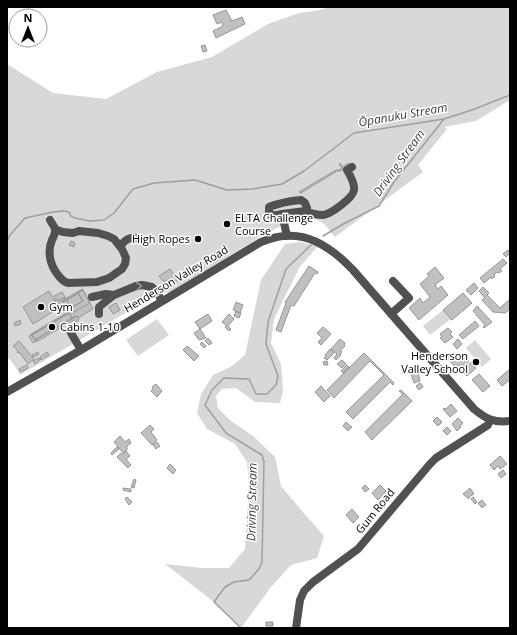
<svg xmlns="http://www.w3.org/2000/svg" width="517" height="635" viewBox="0 0 517 635" font-family="'Open Sans',sans-serif">
<rect width="100%" height="100%" fill="#fff"/>
<!-- green -->
<path fill="#d8d8d8" d="M330,7H510V100L476,121L444,127L447,129L418,165L423,172L335,237C331,233 328,227 324,224C313,215 295,218 283,223V225L263,235L171,292L163,293L161,292L20,375L13,363L7,357V64L53,93L106,99L157,72L212,57L268,24L299,13L320,10Z
M300,242L318,246L299,268L274,319L271,343L281,364L283,391L280,403L255,402L236,388L222,389L216,396L218,408L231,421L253,436L275,457L281,486L303,512L324,536L317,558L291,565L271,587L241,628L214,602L165,564L202,568H229L245,549L249,486L247,462L235,444L207,429L197,413L201,394L213,375L232,366L245,355L261,280L285,244Z
M443,310L451,319L430,335L423,326Z
M157,319L169,335L138,356L126,340Z
M475,340L491,359L482,367L466,348Z"/>
<g fill="none" stroke-linecap="round" stroke-linejoin="round">
<!-- stream -->
<path stroke="#9f9f9f" stroke-width="1.5" d="M323,236L345,223L379,206L394,182L444,119
M7,241L10,235L25,218L53,212L63,211L69,212L71,216L75,218L90,221L104,220L114,213L133,189L154,183L195,180L227,190L253,189L282,184L304,171L354,133L444,119L472,110L510,95
M241,628L214,602L225,587L234,582L249,580L259,569L262,562L264,462L262,455L226,433L205,405L212,390L224,378L249,379L256,394H267L276,385L278,376L266,344L268,322L286,269L311,245"/>
</g>
<!-- building -->
<path fill="#c0c0c0" stroke="#959595" d="M226,10L232,21L242,17L245,24L216,38L213,31L223,26L222,22L217,24L213,15Z
M205,45L207,51L203,52L201,46Z
M340,163L343,167L348,163L349,165L340,171H337L301,193L299,192L336,170H339L342,168L339,164Z
M71,241L75,243L74,247L69,245Z
M508,250L510,253L506,257L503,254Z
M503,259L507,263L500,269L502,271L499,273L497,272L494,275L495,276L492,279L491,277L484,283L480,278Z
M309,266L318,272L317,274L315,273L294,306H293L291,305L281,332L276,330L286,303L285,302Z
M435,267L444,278L435,285L438,289L441,286L448,295L419,320L409,308L420,298L423,303L430,297L420,284L429,276L427,274Z
M170,269L178,280L171,284L169,280L168,281L167,280L164,282L159,276Z
M474,283L478,288L471,295L466,290Z
M483,287L489,293L487,295L500,308L510,299V309L505,313L493,312L482,300L485,298L479,291Z
M82,289L83,290L63,302L62,301L65,299Z
M83,290L93,309L78,318L77,316L72,318L63,302Z
M83,290L90,303L74,312L71,308L83,301L78,293Z
M49,291L59,308L33,324L23,307Z
M62,292L65,297L58,301L54,296Z
M78,293L83,301L71,308L67,300Z
M463,293L472,303L452,320L443,310Z
M65,297V300L57,305L54,300L56,299L58,301Z
M236,302L243,305L240,313L233,310Z
M116,303L120,310L113,314L109,307Z
M477,306L492,322L484,328L483,327L485,325L473,311Z
M236,311L241,313L239,318L234,316Z
M68,312L69,313L32,335L31,334Z
M69,313L72,318L35,340L32,335Z
M208,314L212,321L200,329L195,322Z
M229,314L234,319L228,326L231,329L229,331L225,327L226,325L222,322Z
M77,316L79,320L76,322L74,320L36,342L35,340Z
M20,320L21,324L15,326L14,323Z
M475,321L479,326L463,339L459,335Z
M323,327L331,334L321,345L318,342L322,338L317,333Z
M448,328L452,332L450,334L453,337L445,343L440,338L442,337L440,334Z
M200,329L206,338L199,340L194,333Z
M32,335L36,341L33,343L29,336Z
M208,338L212,343L209,345L205,341Z
M340,339L345,343L344,345L345,346L340,351L342,352L340,354L341,355L336,360L334,358L337,354L331,349Z
M458,339L462,344L457,349L453,344Z
M19,341L34,359L28,364L19,352L18,353L17,352L18,351L13,346Z
M202,342L206,346L204,348L200,344Z
M187,346L199,356L194,361L183,350Z
M330,349L334,353L327,360L324,358L326,356L325,355Z
M38,352L39,354L33,357L32,355Z
M47,352L49,355L41,360L40,357Z
M364,353L394,383L393,385L390,382L353,419L346,412L384,375L370,361L334,398L327,390Z
M448,355L453,361L457,358L459,360L464,356L469,361L467,363L468,365L471,362L476,368L467,376L459,367L457,369L446,357Z
M39,358L40,360L35,364L33,361Z
M342,360L346,364L342,368L337,364Z
M327,361L328,365H324L323,362Z
M27,365L28,368L21,372L19,369Z
M347,365L349,367L343,373L341,371Z
M510,369V380L502,386L497,380Z
M416,371L417,372H418L420,381L414,383L411,374L415,373V372Z
M479,374L490,386L483,392L472,380Z
M420,383L423,387L419,390L416,386Z
M156,384L162,391L157,397L151,391L153,389L152,387Z
M321,386L330,396L324,402L315,392Z
M401,390L412,401L372,440L365,432L403,394L399,391Z
M451,404L457,411L450,417L443,409L444,408L446,409Z
M437,417L442,422L438,426L433,421Z
M458,418L463,423L460,426L461,427L457,431L452,424Z
M346,422L352,427L348,431L343,426Z
M150,425L154,429L151,432L157,440L152,445L141,433Z
M447,427L451,431L447,435L443,431Z
M120,436L125,442L129,439L131,443L127,446V450L123,453L114,442Z
M157,442L160,446L156,449L153,445Z
M117,447L119,449L112,455L111,453Z
M126,451L130,456L126,459L131,465L128,468L117,457L121,453L122,455Z
M500,456L507,464L500,469L498,466L494,470L490,465Z
M170,464L176,470L173,474L167,468Z
M503,470L506,474L501,478L498,474Z
M134,479L136,480L134,488L131,487Z
M365,485L369,489L365,492L362,488Z
M380,485L386,491L378,500L372,493Z
M123,488L131,489V492L123,490Z
M470,488L474,494L469,497V499L463,494Z
M127,497L132,502L129,505L125,499Z
M473,497L477,502L475,504L471,499Z
M482,500L486,505L482,508L478,503Z
M352,509L359,517L353,523L346,515Z
M266,622H273V626H266Z"/>
<g fill="none" stroke-linecap="round" stroke-linejoin="round">
<!-- minor -->
<path stroke="#515151" stroke-width="8" d="M305,211C310,213 317,215 323,215C331,214 353,198 354,190C355,184 350,175 347,170L352,167
M282,214L305,211L307,208L305,203L301,200C290,201 279,203 269,207V212L272,216L282,214L287,236
M50,220L56,230
M57,230L63,232L73,233L79,231L98,233L108,236L114,239L122,249L126,258L125,264L122,269L109,278L97,282L68,283C64,282 61,279 58,275C50,265 47,252 52,240C54,236 55,235 55,231Z
M120,246C125,241 128,237 136,238
M92,297L106,294L114,295
M99,314V307L114,295L136,286L142,285L152,287L156,291L162,301
M391,314L409,298L393,281
M71,333L81,350
M7,392L81,350L261,242C269,239 277,236 285,236C312,233 336,252 353,270L474,409C486,419 494,423 510,421
M296,628L300,600L304,591L313,582L358,549L430,464L436,458L488,425L490,420"/>
</g>
<!-- one-way arrows -->
<defs><path id="oneway-chevron" d="M-2-3.5L2.5 0L-2 3.5" fill="none" stroke-width="1.6" stroke-linecap="round" stroke-linejoin="round"/></defs>
<use stroke="#979797" href="#oneway-chevron" transform="translate(139 286) rotate(-8)"/>
<!-- markers -->
<g fill="#000" stroke="#fff" stroke-width="1.5">
<circle cx="227" cy="224" r="4"/>
<circle cx="198" cy="239" r="4"/>
<circle cx="41" cy="307" r="4"/>
<circle cx="52" cy="327" r="4"/>
<circle cx="476" cy="362" r="4"/>
</g>
<g text-anchor="middle" stroke-width="3" stroke-linejoin="round" paint-order="stroke">
<!-- poi labels -->
<g font-size="11" fill="#000" stroke="#fff" text-anchor="start">
<text x="235" y="222">ELTA Challenge<tspan x="235" dy="13">Course</tspan></text>
<text x="190" y="243" text-anchor="end">High Ropes</text>
<text x="49" y="311">Gym</text>
<text x="60" y="331">Cabins 1-10</text>
<text x="468" y="360" text-anchor="end">Henderson<tspan x="468" dy="13">Valley School</tspan></text>
</g>
<!-- street labels -->
<g font-size="11" fill="#000" stroke="#fff">
<text transform="translate(176 279) rotate(-31)" y="4">Henderson Valley Road</text>
<text transform="translate(375 511) rotate(-51)" y="4">Gum Road</text>
</g>
<!-- water labels -->
<g font-size="12" font-style="italic" fill="#404040" stroke="#fff">
<text transform="translate(403 115) rotate(-10)" y="4">Ōpanuku Stream</text>
<text transform="translate(399 163) rotate(-54)" y="4">Driving Stream</text>
<text transform="translate(252 502) rotate(-89)" y="4">Driving Stream</text>
</g>
</g>
<!-- border -->
<rect width="517" height="635" fill="none" stroke="#000000" stroke-width="16"/>
<!-- north arrow -->
<g transform="translate(28 28)"><circle r="19" fill="#ffffff" stroke="#999999"/>
<path d="M0-3L7 15L0 10L-7 15Z" fill="#000000"/>
<text y="-6" font-size="11" font-weight="bold" text-anchor="middle" fill="#000000">N</text>
</g>
</svg>
